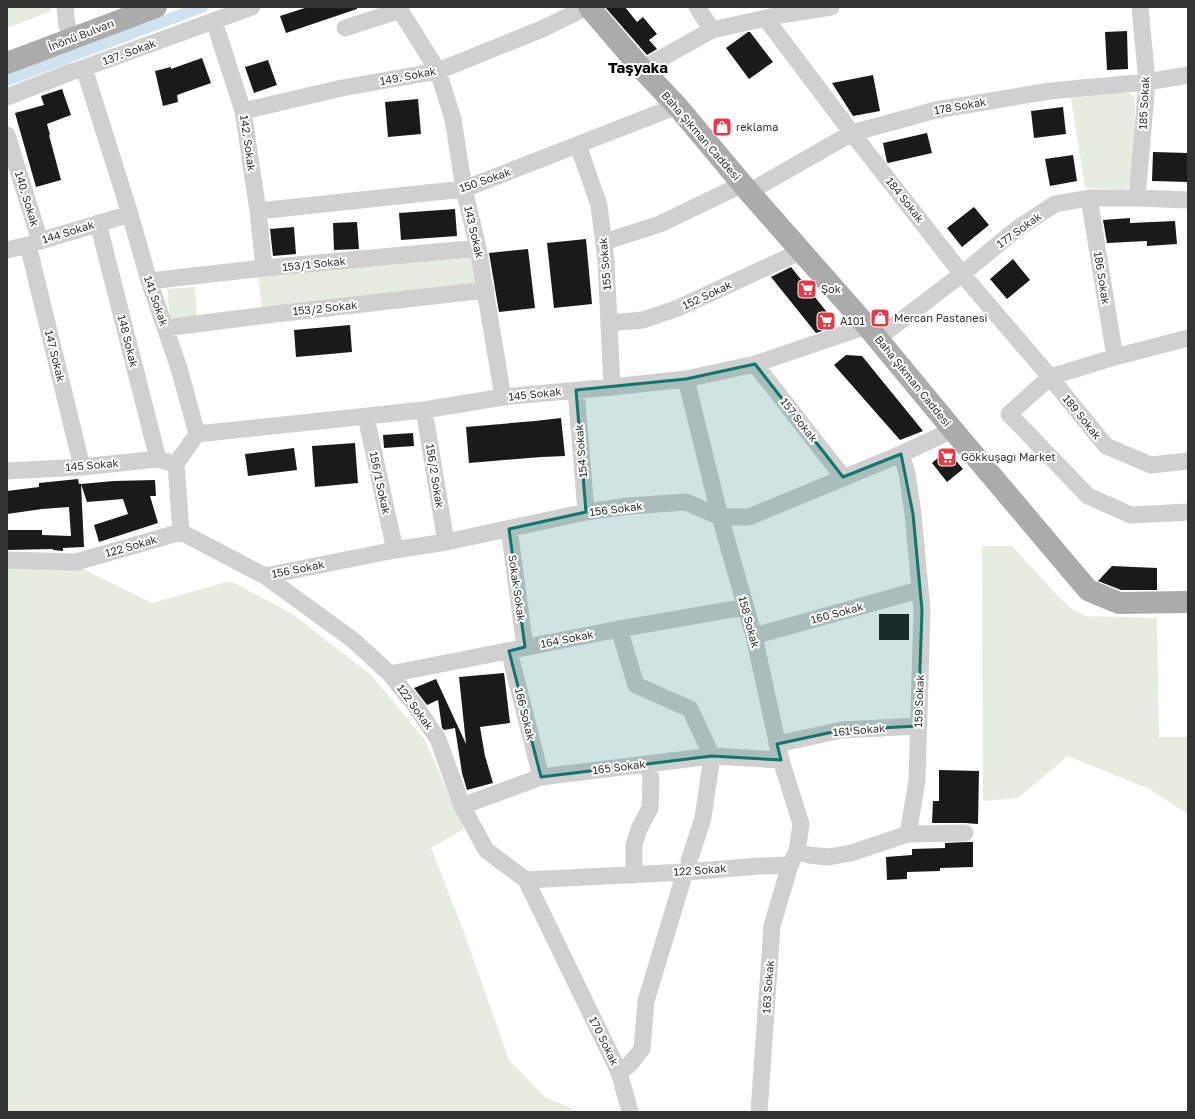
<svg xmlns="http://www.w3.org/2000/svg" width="1195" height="1119" viewBox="0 0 1195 1119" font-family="'Golos Text',sans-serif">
<rect width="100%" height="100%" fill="#fff"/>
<!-- green -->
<path fill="#e6ecdf" d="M7,7H50L51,11L7,28Z
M1128,92L1135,98L1134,181L1126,189L1085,188L1071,98Z
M478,248L486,290L262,308L258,277Z
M195,287L197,316L170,318L167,289Z
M982,546H1012L1055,593L1072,609L1086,616L1157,618L1159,737H1188V814L1149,789L1068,756L1018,798L983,801Z
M7,567L83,569L152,603L230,581L291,613L371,675L425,740L464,829L431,848L462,927L509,1060L545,1097L580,1112H7Z"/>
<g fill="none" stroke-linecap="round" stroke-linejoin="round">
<!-- canal -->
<path stroke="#cfe2ee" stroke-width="12" d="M7,80L202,7"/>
</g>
<!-- building -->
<path fill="#1a1a1a" d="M308,7H357V9L286,33L280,16Z
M605,7H625L637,22L643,17L657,34L649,40L657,49L647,55Z
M1127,31L1128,69L1107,70L1105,32Z
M748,32H750L773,62L749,79L726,48Z
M202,58L211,83L177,95L178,102L163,106L155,71L171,67V69Z
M268,60L277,85L254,93L245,67Z
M873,75L880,111L853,116L832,83Z
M62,89L71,115L47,124L50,135H49L61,180L36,187L15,113L44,105L41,96Z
M418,99L421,134L388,137L385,102Z
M1063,107L1066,134L1034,138L1031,111Z
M927,133L932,153L888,163L887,162L883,143Z
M1153,152L1188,153V182L1152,181Z
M1073,155L1077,181L1050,186L1045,159Z
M974,207L989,225L962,247L947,228Z
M455,209L457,236L401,240L399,213Z
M1130,218V223L1175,221L1177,244L1147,246V241L1107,243L1103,220Z
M357,222L359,249L334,250L333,223Z
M294,227L296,254L273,256L270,229Z
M586,239L592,304L554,308L547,243Z
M528,249L535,308L499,312L489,253Z
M1013,259L1030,280L1007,299L990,279Z
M791,267L834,321L822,331L816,333L771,277Z
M350,325L352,352L296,357L294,330Z
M846,355L862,356L923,431L900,440L834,365Z
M561,418L565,456L541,457L469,463L466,427L535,421Z
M413,433L414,446L384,448L383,435Z
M355,443L358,483L315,487L312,446Z
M294,448L297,470L248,476L245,454Z
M947,450L963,469L947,482L932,463Z
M78,479L79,484H81L84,547L63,548V551L53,550V549L7,550V530H42V535L71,536L69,507L42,509L7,514V491L39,487V483Z
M155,480L156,496H150L158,523L99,542L94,525L128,514L123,499L87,502L81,484L114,481Z
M1112,566L1157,568V590H1121L1098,581Z
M879,614H909V640H879Z
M504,673L510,723L480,727L485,756L493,783L467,790L462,773L455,728L444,730L442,728L438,700L427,705L414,688L436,679L466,744L459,677Z
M939,770L979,771L978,824L965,823H932L933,801H939Z
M968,842H973V867L940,868V871L907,872V879L887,880L886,857L912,855V849L945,848V843Z"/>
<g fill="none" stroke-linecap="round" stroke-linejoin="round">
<!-- minor -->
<path stroke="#d0d0d0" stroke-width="17" d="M65,7L67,25L72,39
M398,7L438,71L453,119L464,189L478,248L503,397
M697,7L712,30
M766,19L852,133L962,274L1050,377L1106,446L1151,465L1188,461
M214,21L243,111L258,211L264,268
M345,28L401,10
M84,68L130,214L149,281L179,368L197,434L176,464L181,532
M642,69L712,30L780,15L831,7
M7,97L71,72L84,68L252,7
M243,111L342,88L438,71L542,29L587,7
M7,135L40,241
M578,145L599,205L606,261L612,387
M749,192L852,133L936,110L1050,91L1147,82L1188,75
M1089,198L1115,357
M1137,198L1147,82L1140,7
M258,211L464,189L677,106
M98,223L158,459
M604,242L660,224L743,184
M28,245L82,467
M7,250L28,245L40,241L130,214
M149,281L264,268L478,248
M609,323L643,320L678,308L802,251
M165,328L275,314L486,290
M878,338L962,274L1018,228L1055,204L1089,198H1137L1188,200
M1188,338L1115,357L1050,377L1009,414L1088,496L1131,515L1188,512
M755,364L843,477
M686,379L720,517L754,636L781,760L801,824L797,851L790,865L772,926L759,1112
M576,390L586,512
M424,410L446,542
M366,417L395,550
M197,434L424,410L503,397L612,387L686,379L755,364L867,326
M7,471L82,467L158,459L168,462
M509,529L525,647
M7,560L76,562L181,532L265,576L353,640L390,674L415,705L438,739L462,806L486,850L526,880L685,872L760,866L790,865
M265,576L395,550L446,542L586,512L629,506L686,502L720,517H749L901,454L953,430
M619,629L636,685L690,709L712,756L703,818L689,861
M754,636L919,590
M509,651L541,777
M390,674L619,629L745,607
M777,744L842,730L918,726
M462,806L541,777L712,756L781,760
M908,834L965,833
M797,851L809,855L828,857L851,853L908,834L917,781L922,610L913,514L907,473L901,454
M634,875V845L639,829L650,808L651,780L648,764
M526,880L619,1072L630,1112
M619,1072L629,1065L642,1049L646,1001L685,872"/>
<!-- major -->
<path stroke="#ababab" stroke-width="22" d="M589,7L642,69L677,106L749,192L867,326L953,430L1088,590L1119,603L1188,602
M7,63L156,7"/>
</g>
<!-- marked area -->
<path fill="#0f766e" fill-opacity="0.2" stroke="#0f766e" stroke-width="3" stroke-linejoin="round" d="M755,364L843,477L901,454L913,514L922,610L918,726L842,730L777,744L781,760L712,756L541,777L509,651L525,647L509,529L586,512L576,390L686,379Z"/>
<!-- icons -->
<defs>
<symbol id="shop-square" viewBox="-11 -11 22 22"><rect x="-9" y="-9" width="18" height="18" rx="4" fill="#e63946" stroke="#fff"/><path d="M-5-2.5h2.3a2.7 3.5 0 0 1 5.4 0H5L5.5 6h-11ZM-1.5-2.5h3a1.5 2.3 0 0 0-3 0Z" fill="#fff"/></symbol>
<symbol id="supermarket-square" viewBox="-11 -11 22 22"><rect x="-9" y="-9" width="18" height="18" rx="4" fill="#e63946" stroke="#fff"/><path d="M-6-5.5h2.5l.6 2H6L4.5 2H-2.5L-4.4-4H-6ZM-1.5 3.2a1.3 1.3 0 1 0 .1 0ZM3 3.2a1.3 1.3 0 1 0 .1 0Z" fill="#fff"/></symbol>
</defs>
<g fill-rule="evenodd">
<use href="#shop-square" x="711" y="116" width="22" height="22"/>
<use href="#supermarket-square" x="796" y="278" width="22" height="22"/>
<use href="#shop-square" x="869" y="307" width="22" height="22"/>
<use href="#supermarket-square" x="815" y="310" width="22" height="22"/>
<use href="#supermarket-square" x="936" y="446" width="22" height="22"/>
</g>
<g text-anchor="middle" stroke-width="4" stroke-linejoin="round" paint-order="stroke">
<!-- street labels -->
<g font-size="11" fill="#333" stroke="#fff">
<text transform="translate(81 35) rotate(-21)" y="4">İnönü Bulvarı</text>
<text transform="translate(129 52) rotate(-20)" y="4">137. Sokak</text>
<text transform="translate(408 76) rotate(-11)" y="4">149. Sokak</text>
<text transform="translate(1144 103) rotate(-87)" y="4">185 Sokak</text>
<text transform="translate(960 106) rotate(-10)" y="4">178 Sokak</text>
<text transform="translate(701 136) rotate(49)" y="4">Baha Şıkman Caddesi</text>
<text transform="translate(248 143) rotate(82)" y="4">142. Sokak</text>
<text transform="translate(485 180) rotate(-19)" y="4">150 Sokak</text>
<text transform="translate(27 199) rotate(73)" y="4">140. Sokak</text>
<text transform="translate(905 200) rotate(52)" y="4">184 Sokak</text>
<text transform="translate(1019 230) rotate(-36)" y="4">177 Sokak</text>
<text transform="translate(68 232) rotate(-17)" y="4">144 Sokak</text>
<text transform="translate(474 232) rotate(77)" y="4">143 Sokak</text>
<text transform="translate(314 264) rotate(-6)" y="4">153/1 Sokak</text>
<text transform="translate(605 264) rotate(-95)" y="4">155 Sokak</text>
<text transform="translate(1102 278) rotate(81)" y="4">186 Sokak</text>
<text transform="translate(707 295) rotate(-25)" y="4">152 Sokak</text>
<text transform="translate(156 301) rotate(71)" y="4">141 Sokak</text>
<text transform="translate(325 308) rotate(-6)" y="4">153/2 Sokak</text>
<text transform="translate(128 341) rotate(76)" y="4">148 Sokak</text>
<text transform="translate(55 356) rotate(76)" y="4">147 Sokak</text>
<text transform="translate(913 381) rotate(51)" y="4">Baha Şıkman Caddesi</text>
<text transform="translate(535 394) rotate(-6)" y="4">145 Sokak</text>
<text transform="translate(1082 417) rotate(51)" y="4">189 Sokak</text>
<text transform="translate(799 420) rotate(52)" y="4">157 Sokak</text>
<text transform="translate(581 451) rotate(-95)" y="4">154 Sokak</text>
<text transform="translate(92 465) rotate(-5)" y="4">145 Sokak</text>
<text transform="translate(435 476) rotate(81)" y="4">156/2 Sokak</text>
<text transform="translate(380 483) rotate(78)" y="4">156/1 Sokak</text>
<text transform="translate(616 509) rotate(-7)" y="4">156 Sokak</text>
<text transform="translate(131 546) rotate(-16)" y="4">122 Sokak</text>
<text transform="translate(298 569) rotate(-11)" y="4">156 Sokak</text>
<text transform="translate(517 588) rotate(82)" y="4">Sokak Sokak</text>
<text transform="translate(837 613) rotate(-15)" y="4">160 Sokak</text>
<text transform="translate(749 622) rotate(75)" y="4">158 Sokak</text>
<text transform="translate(567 639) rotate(-11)" y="4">164 Sokak</text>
<text transform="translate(919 701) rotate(-88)" y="4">159 Sokak</text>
<text transform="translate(415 707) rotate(54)" y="4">122 Sokak</text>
<text transform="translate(525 714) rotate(76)" y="4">166 Sokak</text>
<text transform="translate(859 730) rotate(-5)" y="4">161 Sokak</text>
<text transform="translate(619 767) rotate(-7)" y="4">165 Sokak</text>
<text transform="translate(700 870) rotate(-4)" y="4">122 Sokak</text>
<text transform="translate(768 987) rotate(-86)" y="4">163 Sokak</text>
<text transform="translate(604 1041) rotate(64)" y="4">170 Sokak</text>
</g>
<!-- poi labels -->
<g font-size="11" fill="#333" stroke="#fff" text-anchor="start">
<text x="736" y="131">reklama</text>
<text x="821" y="293">Şok</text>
<text x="894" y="322">Mercan Pastanesi</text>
<text x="840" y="325">A101</text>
<text x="961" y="461">Gökkuşağı Market</text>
</g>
<!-- district labels -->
<g font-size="15" font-weight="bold" fill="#000" stroke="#fff">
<text x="638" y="73">Taşyaka</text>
</g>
</g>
<!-- border -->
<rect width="1195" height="1119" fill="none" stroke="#333333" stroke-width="16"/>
</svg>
